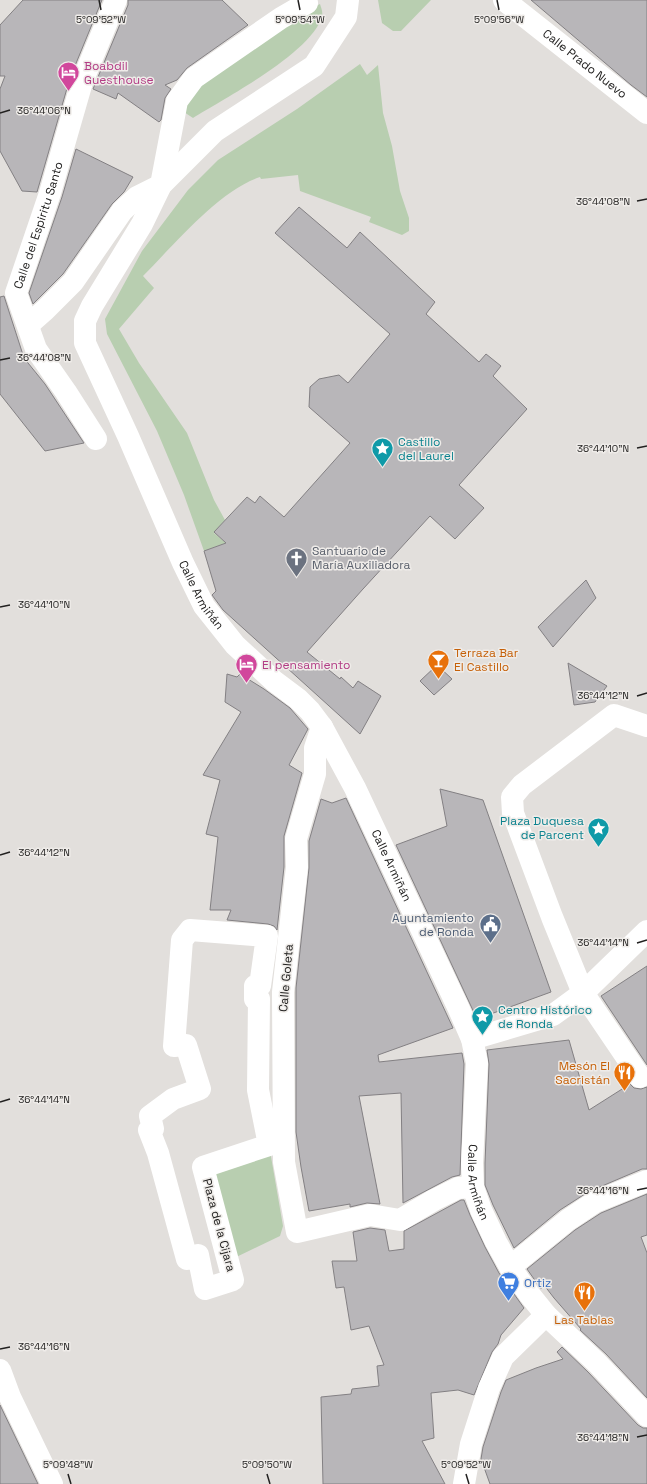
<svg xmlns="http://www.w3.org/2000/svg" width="647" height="1484" viewBox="0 0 647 1484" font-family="'Space Grotesk',sans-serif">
<rect width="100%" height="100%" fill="#e2dfdc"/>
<!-- green -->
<path fill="#b8ceb0" d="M378,0H431L401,31H393L382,23Z
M320,4C321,8 323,11 322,16C313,52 225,98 193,118L178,108L184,99L284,22Z
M360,64L367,75L378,65L383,113L392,146L400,191L409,218V231L402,235L369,222L371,217L300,191L298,175L261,179L260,177C219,190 173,246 143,276L154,288L119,329L139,363L187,433L214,500L225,520L214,533L226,543L204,551L184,495L157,431L107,334L105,319L142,251L188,190L218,160L297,109Z
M269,1145L283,1226L280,1236L228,1261L203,1167Z"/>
<!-- building -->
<path fill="#b8b6b9" stroke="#838083" d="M23,0H102L70,78L37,192L22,191L0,151V89L5,76H0V25Z
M128,0H222L248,25L187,68L177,80L165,85L171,89L165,98L161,120L159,122L118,93L116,99L93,89L128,5Z
M531,0H647V97L631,85Z
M76,149L133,177L124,192L112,204L63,274L33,304L29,293L62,197Z
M299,207L347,248L360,232L435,302L426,314L479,362L486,354L501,366L493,376L527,409L459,485L484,508L455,539L430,516L363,589L307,652L340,679L341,677L353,688L358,681L381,696L360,734L223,610L212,595L216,591L204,551L226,543L214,532L247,497L255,503L260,496L284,517L350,443L309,407L310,387L319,379L339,375L348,383L390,334L275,233Z
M4,296L24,358L45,384L84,443L45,451L0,394V297Z
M586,580L596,598L553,647L538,627Z
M568,663L607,686L595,702L574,705Z
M437,665L452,679L434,695L420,681Z
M227,674L237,677L240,674L264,689L290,708L308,729L289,765L302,773L284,836V867L277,930L274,926L268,924L227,920L231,910H210L218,837L206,834L220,780L203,775L241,712L225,702Z
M440,789L483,800L551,992L477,1019L396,845L447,826Z
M346,798L453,1028L378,1055L379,1062L462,1053L464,1064L460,1175L452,1177L403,1203L401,1093L359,1096L380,1204L367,1203L350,1207V1204L309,1211L301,1167L296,1132V988L309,868V841L321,799L332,803Z
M647,966V1065L601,996Z
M569,1040L589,1110L630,1084L634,1088L641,1089L647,1087V1169H642L588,1192L560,1210L514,1248L493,1205L485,1185V1163L489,1064L487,1050Z
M647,1194V1235L641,1237L647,1253V1398L606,1354L580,1330L581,1329L554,1298L544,1285L541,1289L527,1269L575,1230L601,1213Z
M461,1200H464L470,1215L485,1247L499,1273L524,1308L501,1335L498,1344L492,1352L474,1395L458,1390L431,1393L434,1438L422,1441L445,1484H323L321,1397L351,1394L352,1389L379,1386L377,1366L384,1365L369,1326L351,1330L344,1287L336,1288L332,1261H357L353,1232L370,1228L385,1230L389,1251L404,1249V1231Z
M562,1347L588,1372L638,1425L643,1428H647V1484H490L481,1459L483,1447L501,1392L506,1380L536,1368L563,1359L557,1352Z
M0,1405L38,1484H0Z"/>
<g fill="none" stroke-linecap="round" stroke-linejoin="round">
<!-- minor -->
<g stroke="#fff" stroke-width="22">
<path id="s1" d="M348,0L346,17L314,66L215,131L161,185L142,224L92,306L85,321V343L128,436L183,563L204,606L235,645L274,681L298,699L310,711L322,727L355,788L458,1007L472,1039L477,1063L472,1163L473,1187L481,1210L496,1242L510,1267L529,1294L546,1315L597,1363L647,1416"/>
<path id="s2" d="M504,0L647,113"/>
<path d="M28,325L45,310L73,282L122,211L137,197L161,185L177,101L194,78L281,18L307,3"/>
<path id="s3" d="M96,439L66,392L36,349L16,293L50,193L82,82L116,0"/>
<path d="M322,727L315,748V774L296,839L297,867L283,992L284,1162L297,1232L370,1215L400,1220L434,1200L458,1188L473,1187"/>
<path d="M190,930L267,936L260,986H255V999H259L258,1090L269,1145L203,1167L233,1280L205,1289L198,1255L187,1259L158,1153L149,1130L153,1129L150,1116L173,1099L200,1089L186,1045L174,1046L182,940Z"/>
<path d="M472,1039L553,1015L583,993L647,931"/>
<path d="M640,1077L583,993L552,917L513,813L512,797L522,785L614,715L647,726"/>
<path d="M510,1267L568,1220L595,1202L647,1181"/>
<path d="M0,1370L10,1397L52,1484"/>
<path d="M464,1484L471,1444L489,1388L503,1357L546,1315"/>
</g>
</g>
<!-- ticks -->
<path fill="none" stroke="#222120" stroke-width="1.5" d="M99,0L101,10M298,0L300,10M497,0L499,10M0,113L10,110M637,201L647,199M0,360L10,358M637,448L647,446M0,607L10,605M637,696L647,693M0,855L10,852M637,943L647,940M0,1102L10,1099M637,1190L647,1188M0,1349L10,1347M637,1437L647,1435M68,1474L71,1484M267,1474L270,1484M466,1474L469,1484"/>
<!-- icons -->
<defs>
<symbol id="hotel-pin" viewBox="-11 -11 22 30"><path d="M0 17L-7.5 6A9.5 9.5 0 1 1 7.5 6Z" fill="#d1479c" stroke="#efece9"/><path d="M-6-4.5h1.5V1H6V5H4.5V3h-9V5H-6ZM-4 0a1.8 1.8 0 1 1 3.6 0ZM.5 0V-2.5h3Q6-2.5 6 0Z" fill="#fff"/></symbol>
<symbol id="sight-pin" viewBox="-11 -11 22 30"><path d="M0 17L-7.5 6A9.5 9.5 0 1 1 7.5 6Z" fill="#0f9aa8" stroke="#efece9"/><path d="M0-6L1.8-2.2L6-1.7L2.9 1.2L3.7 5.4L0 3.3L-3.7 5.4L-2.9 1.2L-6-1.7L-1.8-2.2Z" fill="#fff"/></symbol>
<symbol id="church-pin" viewBox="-11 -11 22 30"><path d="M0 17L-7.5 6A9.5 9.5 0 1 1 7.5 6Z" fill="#6b7280" stroke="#efece9"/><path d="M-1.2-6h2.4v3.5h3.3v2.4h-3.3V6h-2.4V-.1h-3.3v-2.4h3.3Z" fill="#fff"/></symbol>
<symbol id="bar-pin" viewBox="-11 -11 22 30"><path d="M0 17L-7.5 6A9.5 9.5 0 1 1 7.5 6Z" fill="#e8710a" stroke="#efece9"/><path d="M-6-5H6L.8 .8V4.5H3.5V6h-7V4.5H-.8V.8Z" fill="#fff"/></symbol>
<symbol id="civic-pin" viewBox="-11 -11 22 30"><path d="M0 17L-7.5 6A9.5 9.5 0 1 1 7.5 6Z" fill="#5c6f8a" stroke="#efece9"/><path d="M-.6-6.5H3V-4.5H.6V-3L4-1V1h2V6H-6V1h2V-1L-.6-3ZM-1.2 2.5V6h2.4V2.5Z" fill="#fff"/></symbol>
<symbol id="restaurant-pin" viewBox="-11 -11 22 30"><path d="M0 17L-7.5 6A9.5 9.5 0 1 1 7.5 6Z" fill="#e8710a" stroke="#efece9"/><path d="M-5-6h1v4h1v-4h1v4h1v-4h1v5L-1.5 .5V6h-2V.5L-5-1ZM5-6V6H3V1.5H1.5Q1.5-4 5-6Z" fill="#fff"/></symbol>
<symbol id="supermarket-pin" viewBox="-11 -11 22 30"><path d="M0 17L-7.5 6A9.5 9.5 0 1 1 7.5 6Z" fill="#3f7fe0" stroke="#efece9"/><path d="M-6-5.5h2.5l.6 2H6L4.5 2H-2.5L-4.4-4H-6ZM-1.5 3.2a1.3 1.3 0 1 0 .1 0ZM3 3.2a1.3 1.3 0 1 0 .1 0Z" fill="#fff"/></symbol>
</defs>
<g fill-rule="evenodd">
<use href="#hotel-pin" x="56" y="60" width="25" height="34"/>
<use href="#sight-pin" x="370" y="436" width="25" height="34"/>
<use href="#church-pin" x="284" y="546" width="25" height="34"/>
<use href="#bar-pin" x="426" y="648" width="25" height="34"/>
<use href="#hotel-pin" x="234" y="652" width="25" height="34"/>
<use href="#sight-pin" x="586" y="816" width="25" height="34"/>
<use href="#civic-pin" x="478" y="912" width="25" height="34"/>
<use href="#sight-pin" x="470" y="1004" width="25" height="34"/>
<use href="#restaurant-pin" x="612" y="1060" width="25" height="34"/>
<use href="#supermarket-pin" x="496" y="1270" width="25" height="34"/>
<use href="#restaurant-pin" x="572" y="1280" width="25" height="34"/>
</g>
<g text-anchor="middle" stroke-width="3" stroke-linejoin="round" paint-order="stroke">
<!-- street labels -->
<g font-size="12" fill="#222120" stroke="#efece9">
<text dy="4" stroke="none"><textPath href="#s2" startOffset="103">Calle Prado Nuevo</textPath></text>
<text dy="4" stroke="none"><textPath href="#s3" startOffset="239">Calle del Espiritu Santo</textPath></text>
<text dy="4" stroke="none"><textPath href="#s1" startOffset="726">Calle Armiñán</textPath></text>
<text dy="4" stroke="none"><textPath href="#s1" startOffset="1062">Calle Armiñán</textPath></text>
<text transform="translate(286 978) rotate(-85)" y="4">Calle Goleta</text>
<text dy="4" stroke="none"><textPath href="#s1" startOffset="1398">Calle Armiñán</textPath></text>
<text transform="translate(219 1225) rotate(75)" y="4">Plaza de la Cijara</text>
</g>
<!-- hotel labels -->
<g font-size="12" fill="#b23c85" stroke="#efece9" text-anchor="start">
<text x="84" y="70">Boabdil<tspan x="84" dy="14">Guesthouse</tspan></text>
<text x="262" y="669">El pensamiento</text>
</g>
<!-- culture labels -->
<g font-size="12" fill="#0d838f" stroke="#efece9" text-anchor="start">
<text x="398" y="446">Castillo<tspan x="398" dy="14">del Laurel</tspan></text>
<text x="584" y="825" text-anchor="end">Plaza Duquesa<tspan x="584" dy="14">de Parcent</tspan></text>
<text x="498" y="1014">Centro Histórico<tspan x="498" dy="14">de Ronda</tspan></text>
</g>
<!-- worship labels -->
<g font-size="12" fill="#5b616d" stroke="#efece9" text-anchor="start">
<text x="312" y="555">Santuario de<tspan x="312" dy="14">María Auxiliadora</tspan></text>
</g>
<!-- food labels -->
<g font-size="12" fill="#c56008" stroke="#efece9" text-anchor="start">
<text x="454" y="657">Terraza Bar<tspan x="454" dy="14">El Castillo</tspan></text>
<text x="610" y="1070" text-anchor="end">Mesón El<tspan x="610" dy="14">Sacristán</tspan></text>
<text x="584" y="1324" text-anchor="middle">Las Tablas</text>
</g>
<!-- service labels -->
<g font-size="12" fill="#4e5e75" stroke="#efece9" text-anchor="end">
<text x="474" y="922">Ayuntamiento<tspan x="474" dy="14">de Ronda</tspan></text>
</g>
<!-- shop labels -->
<g font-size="12" fill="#366cbe" stroke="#efece9" text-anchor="start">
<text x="524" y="1287">Ortiz</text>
</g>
</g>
<g font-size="10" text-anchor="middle" fill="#222120" stroke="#efece9" stroke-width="3" stroke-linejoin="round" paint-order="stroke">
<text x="101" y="23">5°09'52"W</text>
<text x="300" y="23">5°09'54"W</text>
<text x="499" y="23">5°09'56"W</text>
<text x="44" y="114">36°44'06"N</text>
<text x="603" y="205">36°44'08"N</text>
<text x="44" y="361">36°44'08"N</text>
<text x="603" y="452">36°44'10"N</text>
<text x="44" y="608">36°44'10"N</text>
<text x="603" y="699">36°44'12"N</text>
<text x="44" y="856">36°44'12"N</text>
<text x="603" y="946">36°44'14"N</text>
<text x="44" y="1103">36°44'14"N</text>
<text x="603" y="1194">36°44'16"N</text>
<text x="44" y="1350">36°44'16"N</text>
<text x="603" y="1441">36°44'18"N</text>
<text x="68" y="1468">5°09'48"W</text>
<text x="267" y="1468">5°09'50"W</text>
<text x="466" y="1468">5°09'52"W</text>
</g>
</svg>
